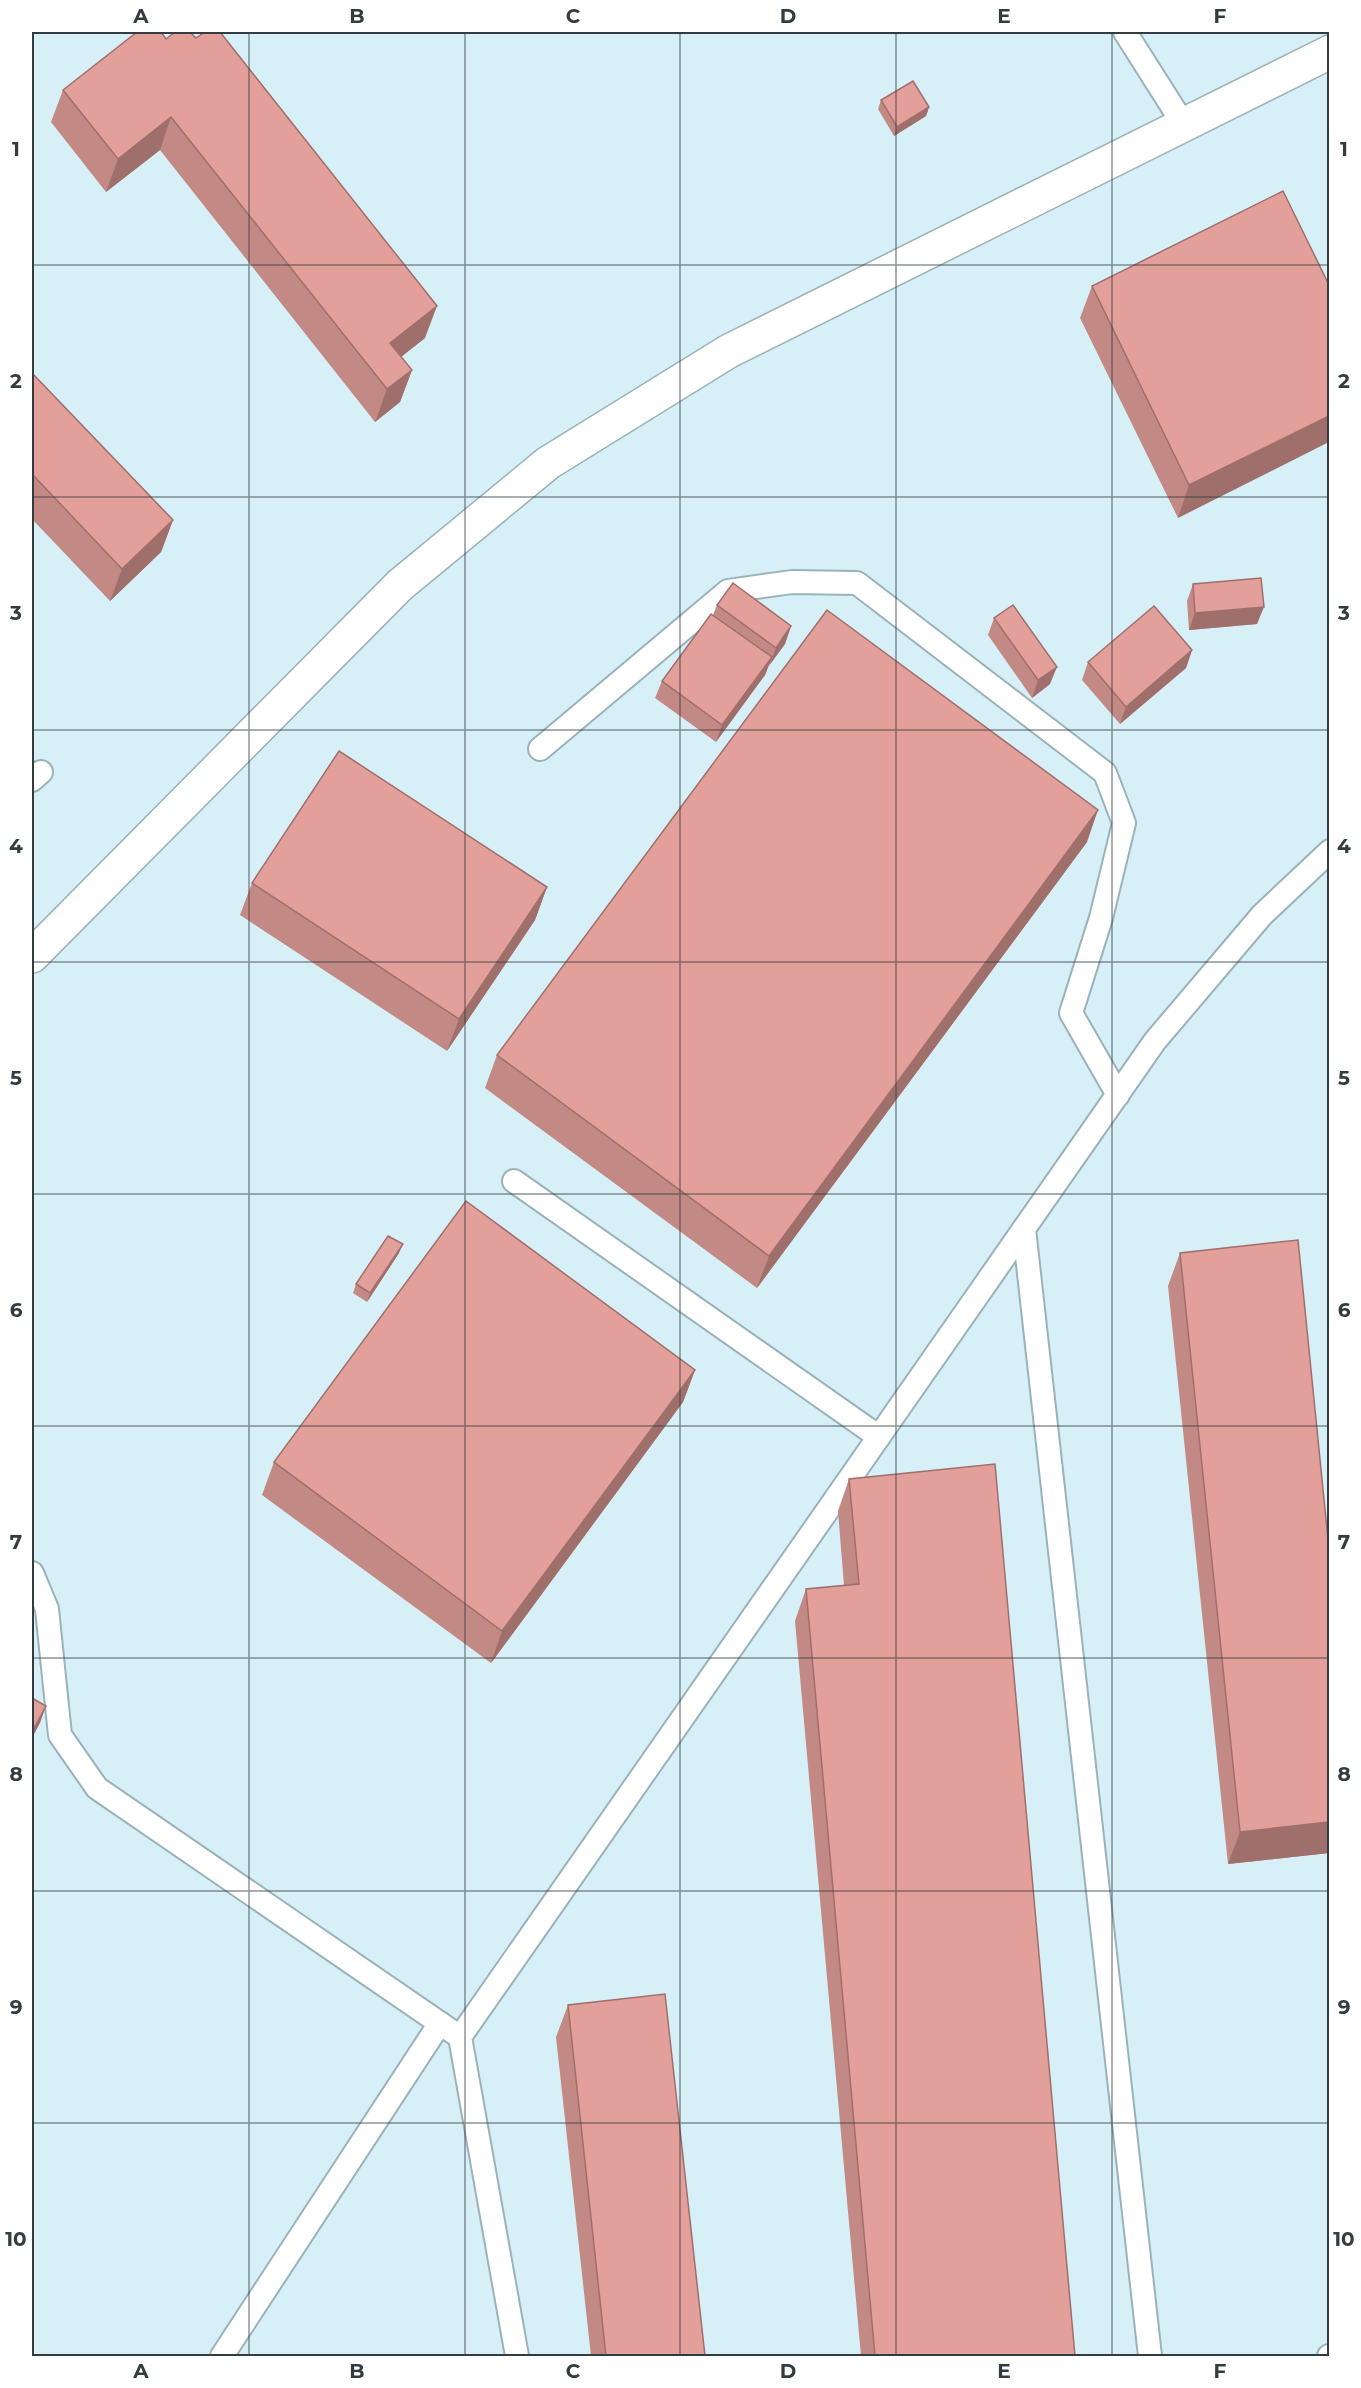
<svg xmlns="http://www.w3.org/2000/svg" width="1361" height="2388" viewBox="0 0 1361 2388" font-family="Montserrat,sans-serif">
<rect width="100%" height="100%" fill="#d7eff7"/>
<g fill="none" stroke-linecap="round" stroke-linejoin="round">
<defs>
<path id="service" d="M1125,32L1184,125
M540,749L728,591L792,582L857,583L1105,773L1124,823L1101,918L1071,1013L1118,1095
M32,780L41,772
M514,1181L879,1437
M1024,1229L1150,2356
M32,1573L47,1609L60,1735L97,1788L460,2037
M222,2356L440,2023
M517,2356L460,2037L1155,1041L1262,915L1330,851
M1329,2356H1330"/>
<path id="minor" d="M32,956L400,585L548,463L729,351L1330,52"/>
</defs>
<!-- service casing -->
<use href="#service" stroke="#9ab2b9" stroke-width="26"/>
<!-- minor casing -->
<use href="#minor" stroke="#9ab2b9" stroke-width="36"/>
<!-- service -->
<use href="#service" stroke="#fff" stroke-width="22"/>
<!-- minor -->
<use href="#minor" stroke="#fff" stroke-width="33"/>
</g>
<!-- wall -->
<path fill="#c38984" d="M137,32L425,338L401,357L412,370L400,402L375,422L160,150L106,192L51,122L63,90Z
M881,100L929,107L926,116L894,136L878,109Z
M1329,285L1178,518L1080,318L1092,286Z
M32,373L173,520L161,552L110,601L32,519Z
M1193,584L1257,624L1189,630L1187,601Z
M717,605L791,626L785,644L769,665L765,675L716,742L655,698L662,681L713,615Z
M994,618L1050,684L1032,698L988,635Z
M1192,650L1186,668L1120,724L1082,680L1088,662Z
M1087,842L757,1288L485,1088L497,1055Z
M252,883L547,887L535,920L447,1051L240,915Z
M399,1253L367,1302L353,1293L356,1284Z
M1180,1253L1329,1549V1853L1228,1864L1168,1286Z
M695,1370L683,1402L491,1663L262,1495L274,1462Z
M849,1479L1075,2356H861L795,1621L806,1589L844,1585L838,1511Z
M568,2005L705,2356H591L556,2037Z"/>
<!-- shaded-wall -->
<path fill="#9f6f6c" d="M929,107L926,116L894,136L897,127Z
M171,117L160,150L106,192L118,159Z
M437,306L425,338L378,375L390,343Z
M412,370L400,402L375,422L387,389Z
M1329,416V442L1178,518L1189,485Z
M173,520L161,552L110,601L122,569Z
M1264,607L1257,624L1189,630L1195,613Z
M791,626L785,644L769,666L776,648Z
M1192,650L1186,668L1120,724L1126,707Z
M772,657L765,675L716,742L722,725Z
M1057,667L1050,684L1032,698L1038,680Z
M1098,810L1087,842L757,1288L769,1256Z
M547,887L535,920L447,1051L459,1019Z
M403,1244L399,1253L367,1302L370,1293Z
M695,1370L683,1402L491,1663L502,1631Z
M46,1706L40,1723L32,1738V1732Z
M1329,1822V1853L1228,1864L1240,1832Z"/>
<!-- building -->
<path fill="#e39f9a" stroke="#9f6f6c" stroke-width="1.5" d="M137,32H161L166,39L175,32H190L196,38L205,32H220L437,306L390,343L412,370L387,389L171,117L118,159L63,90Z
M913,81L929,107L897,127L881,100Z
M1283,191L1329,285V416L1189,485L1092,286Z
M32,373L173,520L122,569L32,474Z
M1261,578L1264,607L1195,613L1193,584Z
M733,583L791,626L776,648L717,605Z
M1013,605L1057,667L1038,680L994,618Z
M1154,606L1192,650L1126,707L1088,662Z
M827,610L1098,810L769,1256L497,1055Z
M711,614L772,657L722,725L662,681Z
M339,751L547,887L459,1019L252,883Z
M466,1201L695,1370L502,1631L274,1462Z
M388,1236L403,1244L370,1293L356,1284Z
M1298,1240L1329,1549V1822L1240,1832L1180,1253Z
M995,1464L1075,2356H875L806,1589L859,1584L849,1479Z
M32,1698L46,1706L32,1732Z
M665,1994L705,2356H606L568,2005Z"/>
<!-- grid -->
<path fill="none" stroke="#333c3f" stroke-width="1.5" stroke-opacity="0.55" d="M249,32V2356M465,32V2356M680,32V2356M896,32V2356M1112,32V2356M32,265H1330M32,497H1330M32,730H1330M32,962H1330M32,1194H1330M32,1426H1330M32,1658H1330M32,1891H1330M32,2123H1330"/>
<!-- border -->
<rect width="1361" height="2388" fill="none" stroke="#ffffff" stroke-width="66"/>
<rect x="33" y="33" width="1295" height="2322" fill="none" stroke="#333c3f" stroke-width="2"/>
<g font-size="20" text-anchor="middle" font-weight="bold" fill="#333c3f">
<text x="141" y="23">A</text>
<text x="357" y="23">B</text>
<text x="573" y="23">C</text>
<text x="788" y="23">D</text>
<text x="1004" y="23">E</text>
<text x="1220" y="23">F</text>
<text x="16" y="156">1</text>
<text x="1344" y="156">1</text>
<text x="16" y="388">2</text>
<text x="1344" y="388">2</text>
<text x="16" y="620">3</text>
<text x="1344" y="620">3</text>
<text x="16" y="853">4</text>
<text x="1344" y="853">4</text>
<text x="16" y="1085">5</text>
<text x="1344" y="1085">5</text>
<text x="16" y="1317">6</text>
<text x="1344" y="1317">6</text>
<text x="16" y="1549">7</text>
<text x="1344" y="1549">7</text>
<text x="16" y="1781">8</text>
<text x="1344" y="1781">8</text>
<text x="16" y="2014">9</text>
<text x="1344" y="2014">9</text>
<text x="16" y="2246">10</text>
<text x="1344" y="2246">10</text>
<text x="141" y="2378">A</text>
<text x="357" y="2378">B</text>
<text x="573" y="2378">C</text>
<text x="788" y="2378">D</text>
<text x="1004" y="2378">E</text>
<text x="1220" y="2378">F</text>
</g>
</svg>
